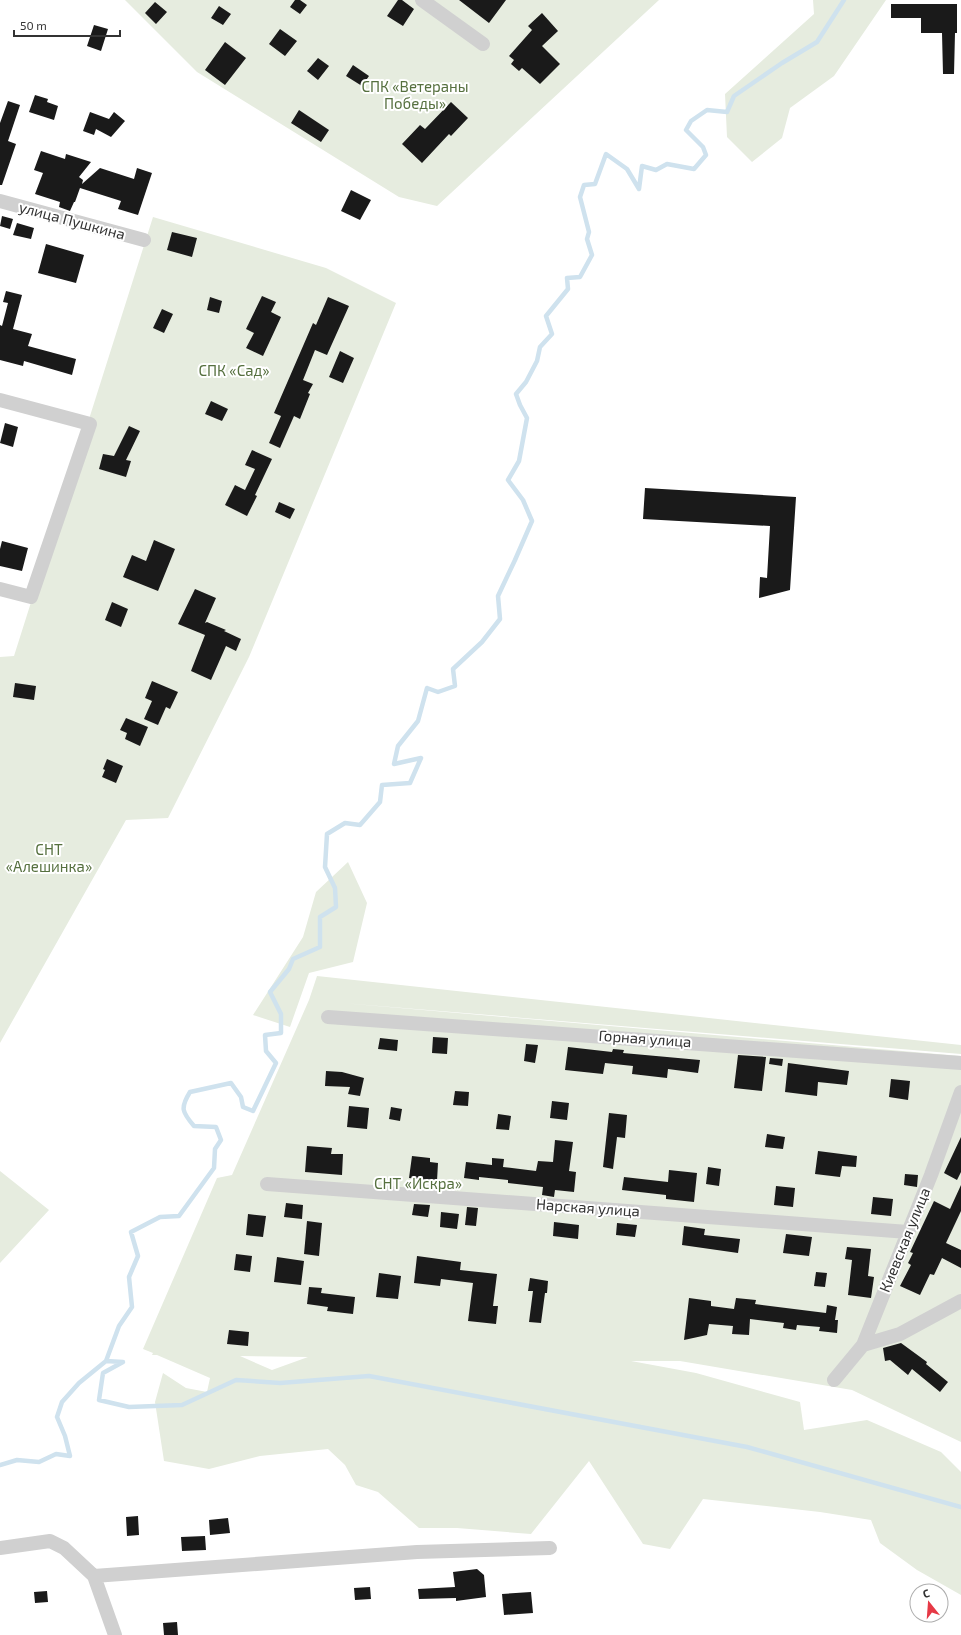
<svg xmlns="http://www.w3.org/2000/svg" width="961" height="1635" viewBox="0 0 961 1635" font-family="'Exo 2',sans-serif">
<rect width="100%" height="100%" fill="#fff"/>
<!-- green -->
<path fill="#e6ecdf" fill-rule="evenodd" d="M125,0H659L437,206L399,197L197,72Z
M813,0H886L834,76L790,108L782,138L752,162L727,137L725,94L814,14Z
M153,217L326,268L396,303L249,657L168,818L126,820L0,1043V657L14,656Z
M348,862L367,903L353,962L309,973L290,1027L253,1015L303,937L316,892Z
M317,976L961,1045V1054L342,1003L961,1056V1442L852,1390L680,1361H631L696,1373L800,1402L804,1430L867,1420L941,1452L961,1472V1595L917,1570L880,1543L871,1520L820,1512L703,1499L670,1549L643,1544L589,1461L531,1534L457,1528H419L378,1492L356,1485L345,1465L328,1449L260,1456L209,1469L164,1461L155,1402L163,1373L186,1388L207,1392L210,1378L157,1355H152L153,1353L143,1349L217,1178L232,1175L309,1000ZM240,1356L308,1357L272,1370Z
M0,1171L49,1210L0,1263Z"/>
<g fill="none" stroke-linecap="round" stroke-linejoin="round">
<!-- stream -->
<path stroke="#cfe2ee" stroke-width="4.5" d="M106,1361L123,1362L103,1373L99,1400L129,1407L182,1405L236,1380L280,1383L369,1376L747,1447L961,1507
M0,1465L17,1460L39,1462L56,1454L70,1456L65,1436L57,1417L62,1402L79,1383L106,1361L119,1326L132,1307L129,1277L138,1256L131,1232L160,1217L179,1216L214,1168L215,1149L221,1140L216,1127L194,1126C182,1112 180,1108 190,1092L231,1083L241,1097L243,1107L253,1111L276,1063L266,1051L265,1035L281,1033V1014L270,992L289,969L293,959L320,947V917L336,907L335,888L325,867L327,834L345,823L360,825L380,802L382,785L410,783L421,758L394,764L398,746L418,721L427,688L438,692L455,686L453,669L482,642L500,619L498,596L515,560L532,521L523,500L508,480L519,461L527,418L520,405L516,394L526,382L537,361L540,347L552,334L546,316L568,289L567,278L580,277L592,255L587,239L589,232L580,197L584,185L595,184L606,154L627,169L639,189L642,166L656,170L667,164L694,169L706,155L703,147L686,130L691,121L707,110L727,112L734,96L782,63L817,42L844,0"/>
</g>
<!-- building -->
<path fill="#1a1a1a" d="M295,0H300L307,5L300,14L290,7Z
M398,0H402L414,9L403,26L387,16Z
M459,0H506L489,23Z
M155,2L167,12L156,24L145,13Z
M891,4H957V33H955L954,74H943L942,33H921V18H891Z
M219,6L231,14L223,25L211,18Z
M542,13L558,31L542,46L560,64L540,84L522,68L519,71L511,64L514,60L509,56L532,30L528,26Z
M94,25L108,29L101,51L87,46Z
M280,29L297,41L285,56L269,44Z
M225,42L246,58L225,85L205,70Z
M318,58L329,66L318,80L307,71Z
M353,65L369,76L362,86L346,76Z
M35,95L48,99L47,102L58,106L54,120L29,112Z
M8,101L20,105L8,141L16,144L2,185H0V123Z
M451,102L468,118L451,136L449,134L422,163L402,144L420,125L425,129Z
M299,110L329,130L321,142L291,123Z
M90,112L109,119L114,112L125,121L111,137L96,129L94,135L83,131Z
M41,151L65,159L66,154L91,162L79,177L83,180L82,184L100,168L134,179L137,168L152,173L138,215L118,209L121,201L80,188L75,202H74L70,211L59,207L60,202L35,194L43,173L34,170Z
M351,190L371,200L360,220L341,211Z
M2,216L13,219L10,229L0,226Z
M17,223L34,228L31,239L13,235Z
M172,232L197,238L192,257L167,250Z
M46,244L84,255L76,283L38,273Z
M6,291L22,295L13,329L32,334L28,346L76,359L72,375L24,361L23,366L0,360V325L2,326L8,303L3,302Z
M262,296L276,302L271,312L281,317L263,356L246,348L254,333L246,329Z
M210,297L222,301L219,313L207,310Z
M328,297L349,306L327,355L315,350L303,380L313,384L308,393L310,394L300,419L294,416L280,448L269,443L281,416L274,413L313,323L316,325Z
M162,309L173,314L164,333L153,328Z
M340,351L354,358L343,383L329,377Z
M211,401L228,409L222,421L205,414Z
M5,423L18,427L13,447L0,443Z
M129,426L140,431L126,460L131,461L126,477L99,469L103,454L114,456Z
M252,450L272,459L255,495L257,496L247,516L225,505L235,485L245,490L255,469L245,465Z
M645,488L796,497L790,590L759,598L760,577L767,578L770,526L643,519Z
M279,502L295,509L290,519L275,512Z
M154,540L175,549L158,591L123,577L132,555L146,561Z
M2,541L28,548L22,571L0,566V549Z
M195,589L216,598L205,623L207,622L226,630L224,631L241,639L236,651L226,646L211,680L191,671L205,635L178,624Z
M112,602L128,609L121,627L105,620Z
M152,681L178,692L170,709L166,707L158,725L144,719L152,701L145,698Z
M15,683L36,686L34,700L13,697Z
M126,718L148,727L140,746L125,739L127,733L120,730Z
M107,759L123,766L116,783L102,777L105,770L103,769Z
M433,1037L448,1038L447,1054L432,1053Z
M380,1038L398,1040L397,1051L378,1049Z
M526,1044L538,1045L535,1063L524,1061Z
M568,1047L612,1052L613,1049L624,1050L623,1053L700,1060L698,1073L668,1069L667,1078L632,1074L633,1066L605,1063L603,1074L565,1070Z
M738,1055L766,1057L762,1091L734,1088Z
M770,1058L783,1059L782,1066L769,1064Z
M788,1063L849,1071L847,1085L818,1082L817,1096L785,1092Z
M326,1071L342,1072L364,1078L360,1096L348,1094L350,1087L325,1086Z
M891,1079L910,1081L908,1100L889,1097Z
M455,1091L469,1092L468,1106L453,1105Z
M552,1101L569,1103L567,1120L550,1118Z
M349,1106L369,1108L367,1129L347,1127Z
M391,1107L402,1109L400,1121L389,1119Z
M609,1113L627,1115L625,1138L617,1137L613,1169L603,1167Z
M498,1114L511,1116L509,1130L496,1129Z
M767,1134L785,1137L783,1149L765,1147Z
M961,1137V1172L957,1180L944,1173Z
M555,1140L573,1142L569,1171L576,1172L574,1192L555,1190L554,1197L542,1195L543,1187L508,1183V1180L479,1177V1180L464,1178L466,1162L492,1165V1158L504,1159L503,1167L536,1171L538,1161L553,1162Z
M307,1146L332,1148L331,1154H343L342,1175L305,1172Z
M818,1151L857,1156L856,1167L842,1166L840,1177L815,1174Z
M412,1156L430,1158V1162L438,1163L437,1181L409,1178Z
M708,1167L721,1169L719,1186L706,1184Z
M669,1170L697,1173L694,1202L666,1199V1195L622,1190L624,1177L668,1182Z
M905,1174L918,1175L917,1187L904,1185Z
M961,1185V1211L946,1243L961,1250V1268L942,1258L934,1275L930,1274L920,1295L900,1286L911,1265L908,1263L913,1253L910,1252L934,1201L950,1209Z
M776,1186L795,1188L793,1207L774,1205Z
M873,1197L893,1199L891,1216L871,1214Z
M286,1203L303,1205L302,1219L284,1217Z
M414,1204L430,1205L428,1217L412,1215Z
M467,1207L478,1208L476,1226L465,1225Z
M441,1212L459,1214L457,1229L440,1227Z
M248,1214L266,1216L263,1237L246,1235Z
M307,1221L322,1223L319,1256L304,1254Z
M554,1222L579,1225L578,1239L553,1236Z
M617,1223L637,1225L635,1237L616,1235Z
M684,1226L705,1229L704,1235L740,1239L738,1253L682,1245Z
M786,1234L812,1237L809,1256L783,1253Z
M847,1247L871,1249L868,1276L874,1277L871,1298L848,1295L852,1260L845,1259Z
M236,1254L252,1256L250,1272L234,1270Z
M417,1256L461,1262L460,1270L497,1274L493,1306H498L496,1324L468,1321L473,1283L441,1279L440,1286L414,1283Z
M277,1257L304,1261L301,1285L274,1282Z
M816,1272L827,1273L825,1287L814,1286Z
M379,1273L401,1276L398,1299L376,1297Z
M530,1278L548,1281L547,1293H545L541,1323L529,1322L533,1291H528Z
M309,1287L322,1288L321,1293L355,1297L353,1314L327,1311L328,1307L307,1304Z
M689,1298L711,1301V1306L734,1309L736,1298L756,1300L755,1304L826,1313L827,1305L837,1307L835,1320H838L837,1333L819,1331L820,1327L797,1325L796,1330L783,1328L784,1323L750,1319L749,1335L732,1334L733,1326L709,1324L707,1335L684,1340Z
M229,1330L249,1332L248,1346L227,1344Z
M901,1343L927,1362L926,1364L948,1382L940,1392L912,1369L908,1375L890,1360L885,1361L883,1348Z
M138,1516L139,1535L127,1536L126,1517Z
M228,1518L230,1533L210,1535L209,1520Z
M205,1536L206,1550L182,1551L181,1537Z
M477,1569L484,1575L486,1597L456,1601V1598L419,1599L418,1589L455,1587L453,1572Z
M370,1587L371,1599L355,1600L354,1588Z
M47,1591L48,1602L35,1603L34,1592Z
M531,1592L533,1613L504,1615L502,1594Z
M177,1622L178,1635H164L163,1623Z"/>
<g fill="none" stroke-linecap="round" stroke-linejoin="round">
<!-- street -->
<path stroke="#d0d0d0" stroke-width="14" d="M422,0L483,44
M0,201L144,240
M0,400L90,424L31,597L0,589
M328,1017L961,1063
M267,1184L908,1232
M863,1345L900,1334L961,1301
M834,1380L863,1345L931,1175L961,1092
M0,1548L50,1541L64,1548L94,1576L115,1635
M94,1576L417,1552L550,1548"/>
</g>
<g text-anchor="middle" stroke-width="4" stroke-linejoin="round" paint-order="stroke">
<!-- park labels -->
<g font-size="15" fill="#56703f" stroke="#fff">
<text x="415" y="92">СПК «Ветераны<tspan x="415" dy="17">Победы»</tspan></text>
<text x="234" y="376">СПК «Сад»</text>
<text x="49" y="855">СНТ<tspan x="49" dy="17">«Алешинка»</tspan></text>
<text x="418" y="1189">СНТ «Искра»</text>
</g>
<!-- street labels -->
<g font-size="15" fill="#333" stroke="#fff">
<text transform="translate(72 221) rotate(15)" y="5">улица Пушкина</text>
<text transform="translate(645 1039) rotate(4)" y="5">Горная улица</text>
<text transform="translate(588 1208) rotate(4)" y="5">Нарская улица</text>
<text transform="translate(905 1240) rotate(-68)" y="5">Киевская улица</text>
</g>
</g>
<!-- north arrow -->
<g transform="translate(929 1603) rotate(343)"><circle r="19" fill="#ffffff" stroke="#adadad"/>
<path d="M0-3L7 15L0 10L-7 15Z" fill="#e63946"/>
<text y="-6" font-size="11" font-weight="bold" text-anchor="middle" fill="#333333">С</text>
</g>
<!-- scale -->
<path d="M14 30v6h106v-6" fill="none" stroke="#333333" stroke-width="2"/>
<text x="20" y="30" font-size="12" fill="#333333" stroke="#ffffff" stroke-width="3" paint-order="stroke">50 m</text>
</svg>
